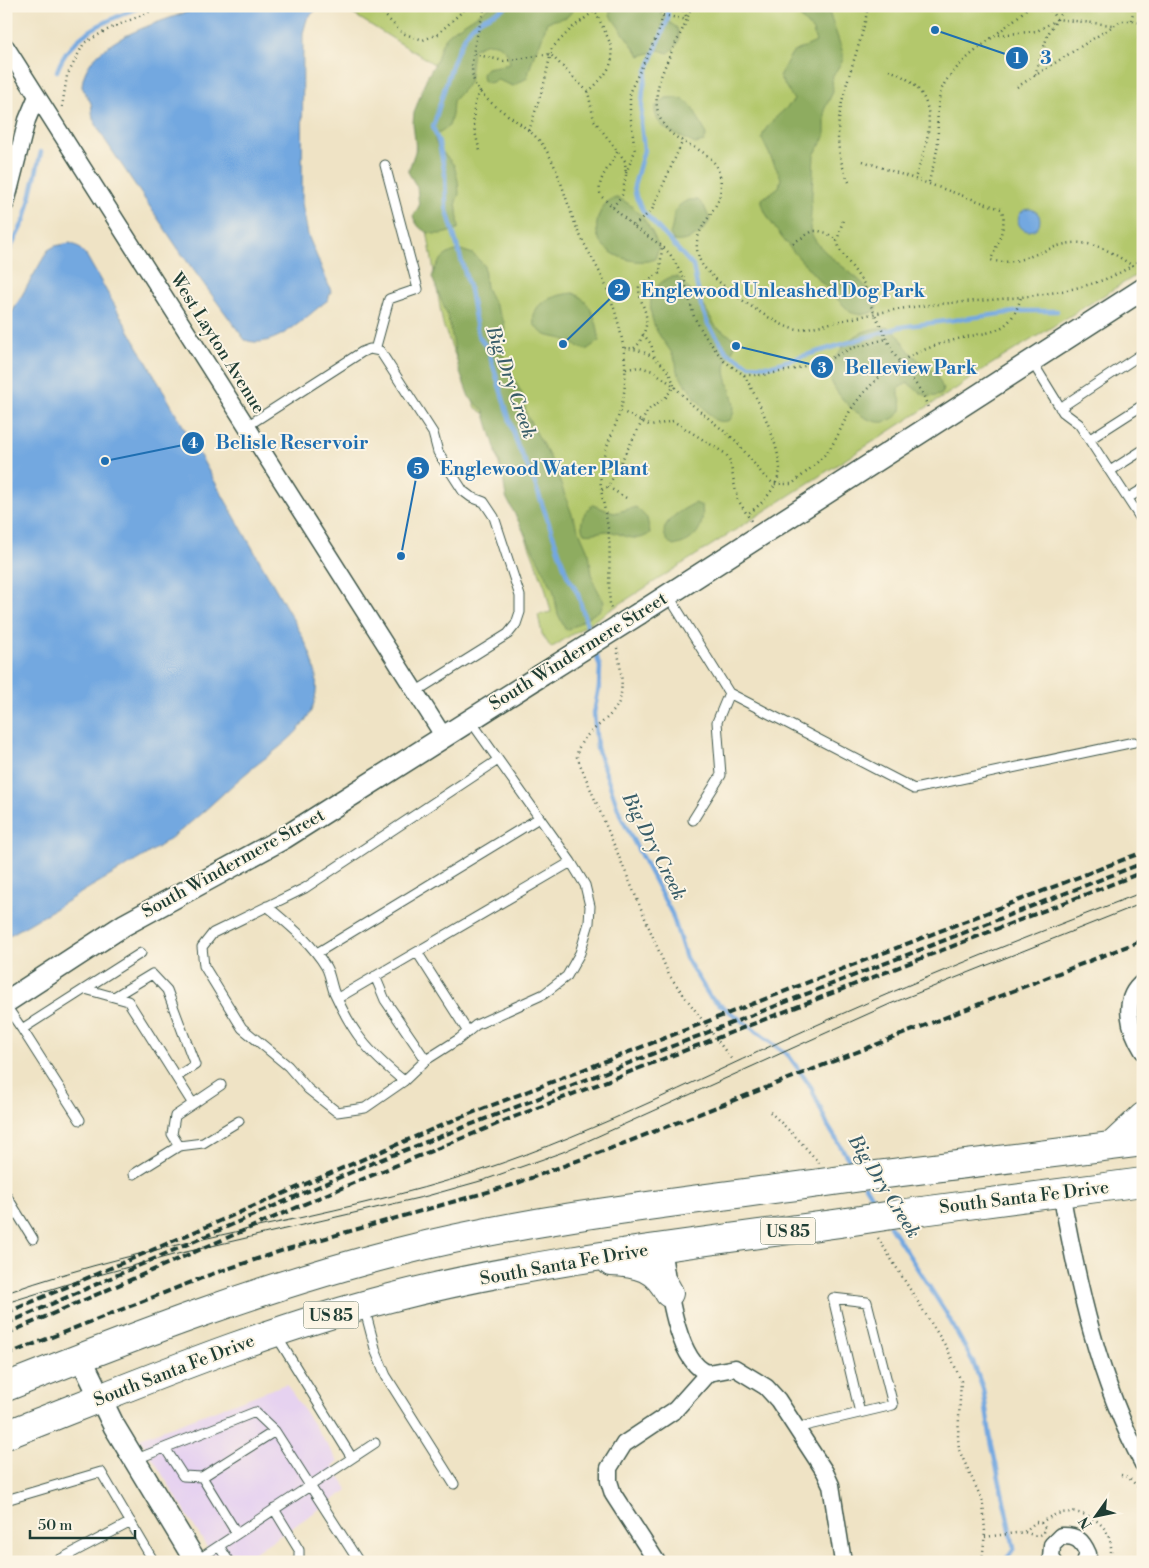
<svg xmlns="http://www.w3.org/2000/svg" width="1149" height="1568" viewBox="0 0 1149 1568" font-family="'Libre Bodoni',serif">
<rect width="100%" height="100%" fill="#fcf5e5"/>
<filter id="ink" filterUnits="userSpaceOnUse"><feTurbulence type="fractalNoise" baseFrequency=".02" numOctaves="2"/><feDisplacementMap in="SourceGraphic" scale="10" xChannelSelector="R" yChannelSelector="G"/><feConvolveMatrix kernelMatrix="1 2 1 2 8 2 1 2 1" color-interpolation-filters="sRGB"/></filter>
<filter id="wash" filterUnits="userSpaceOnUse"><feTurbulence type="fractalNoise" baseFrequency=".0096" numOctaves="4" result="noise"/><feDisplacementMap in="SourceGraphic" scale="20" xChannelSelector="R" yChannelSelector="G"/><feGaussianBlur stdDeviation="1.12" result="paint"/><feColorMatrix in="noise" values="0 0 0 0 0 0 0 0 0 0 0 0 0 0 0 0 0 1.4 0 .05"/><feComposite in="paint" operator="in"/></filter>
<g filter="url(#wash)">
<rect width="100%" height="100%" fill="#efe3c5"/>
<!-- built -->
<path fill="#e6d2f0" d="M286,1384L338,1461L333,1466L348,1490L240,1562H216L140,1438Z"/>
<!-- green -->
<path fill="#b3c86c" stroke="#698250" d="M340,6H1143V271L987,367L957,388L551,648L542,634L538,615L551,612L545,587L502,476L487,415L476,408L443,325L415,159L416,123L437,66Z"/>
<!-- forest -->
<path fill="#8eac60" stroke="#56744a" d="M491,6H577L567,17L547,22L541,41L535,51L527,78L513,86L498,80L489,83L483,81L482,74L487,68L510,64C508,42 488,38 473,50L469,83L453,101L452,115L449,126L435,135V141L438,147L454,165L458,181L459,194L456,201L459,228C442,237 420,238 413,216L419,206L417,187L408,172L416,149L413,123L414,113L426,79L437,60L441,46L446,37L454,30Z
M613,6H654L659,10L665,19L677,28C681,40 679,45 668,53L659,50L640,56L610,15V11Z
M790,6H827L843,53V60L832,77L833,92L825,108V137L814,155L810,230C820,261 876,279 877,310C867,315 860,316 850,312C832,293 759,222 762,199L779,187L781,178L762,139C763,125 785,111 794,100L779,76L792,53L816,42L813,31Z
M666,98C693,95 693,111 705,131L706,136L704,142L695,144C678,134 654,130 655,107Z
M617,198C638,205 651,228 659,247L655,259C639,266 607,257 599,239C592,226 601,199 617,198Z
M688,200H698L704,206L710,220C704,233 688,243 674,241L670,234C677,216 667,211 688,200Z
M461,250L473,254L484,265L486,288L504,322L505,330L501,347L505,363L522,394L527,416L553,463L573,517L589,554L593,581L604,602L600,610L568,630L565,629L558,614L553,589L506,497L502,471L484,411L469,397L459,370L448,317L432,277C437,261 445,252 461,250Z
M671,277H678L704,306L716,327L732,337L736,342C734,352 725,359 725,369C725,385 741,405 730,420C725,422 720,422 715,420C709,416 680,378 677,371C676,368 677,363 675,360C671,349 662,341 657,331C646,309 648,286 671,277Z
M573,293C590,299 599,324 599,341L586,350C579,348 575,344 568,341C553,334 546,341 534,324C530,301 556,295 573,293Z
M885,327C899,329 901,342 909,351C923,367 934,365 943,389L942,394C928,401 919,392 908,383L898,388C898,396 903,403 901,410C899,415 894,418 890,420C867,432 828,390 829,371C830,364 836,357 840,351C851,335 866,329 885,327Z
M695,503L702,506C705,528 695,542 673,546C649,527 680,511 695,503Z
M593,505L614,513L636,507L647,518L650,533C636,545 622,533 608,531C599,531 593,535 584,533C578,523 584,511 593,505Z"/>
<!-- water -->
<path fill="#73a8e0" stroke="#49728a" d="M204,6L319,7L307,19L303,33L302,203L308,235L331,291L328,300C306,316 274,351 245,340L181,253L105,140L93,119L91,103L82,87C84,38 167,21 204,6Z
M1018 220a11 11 0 1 1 22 0a11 11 0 1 1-22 0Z
M70,243L77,246L86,255L282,600C299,631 326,668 313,706C303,734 272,752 250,770C229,787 211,806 190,823C161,848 127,866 94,885C65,902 36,921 6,937V323L48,250L55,246Z"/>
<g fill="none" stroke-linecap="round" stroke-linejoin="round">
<!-- stream -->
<path stroke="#73a8e0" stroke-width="4.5" d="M507,6C497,13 485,16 476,23C455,39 442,101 433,127L439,143L445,174L446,207L470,290L478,335L488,349L517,444L534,481L567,575L578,594L590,636
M667,6L668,19L647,71L643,90L641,123L644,150L634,186L636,197L643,211L693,266L701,305L708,324L727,352L749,365L770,366L900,327L1023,311H1057
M57,71C70,33 108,20 143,6
M6,257L25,219L41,152
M594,648L600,667L599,687L594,713L597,748L621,817L672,914L686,958L710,997L789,1056L811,1087L828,1126L854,1168
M865,1186L879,1209
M890,1226L945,1311L973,1362L983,1389L991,1441L1014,1548L1004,1562"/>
</g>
</g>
<g filter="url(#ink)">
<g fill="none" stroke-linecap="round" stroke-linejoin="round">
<defs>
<path id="service" d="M375,350L389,299L418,289L385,165
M1031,360L1063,412L1079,424L1143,522
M1060,408L1143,353
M247,426L362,352L370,349L380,351L433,433L438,452L463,491L471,497L484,502L494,517L520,596V612L516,624L508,634L415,692
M1090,439L1143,405
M1110,471L1143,450
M1128,498L1143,489
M668,595L729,693L914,789L1134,742
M470,720L571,862L585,885L590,906L589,923L580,953L567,976L544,994L476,1025L459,1039L426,1060L404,1081L365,1108L337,1112L308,1089L288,1066L242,1028L204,966L202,947L213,933L305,888L498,760
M693,820L721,775L717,722L729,693
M267,906C288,924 311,942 326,967C330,974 331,984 334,992C353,1034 368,1052 404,1081
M417,952L468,1032
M317,953L539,818
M375,976L385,1000L426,1060
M85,989L128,1001L193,1104
M114,997L152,974L167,990L195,1065L176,1077
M338,998L571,862
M6,1006L22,1029
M221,1085L175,1116L172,1134L179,1146L203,1143L239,1121
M80,1120L22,1029L141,953
M134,1174L179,1146
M6,1195L33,1239
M364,1307L376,1352L386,1376L454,1484
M276,1335L352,1458
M796,1428L893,1405L867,1302L833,1298L860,1413
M165,1448L183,1476L202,1477L237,1534
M134,1460L255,1412L275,1431L359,1562
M202,1477L275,1431
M6,1500L101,1472L154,1562
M274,1509L299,1550V1562
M219,1546L229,1562
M196,1561L375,1443
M55,1562L131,1522"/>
<path id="minor" d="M6,47L444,737
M6,203L27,120L37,96
M1143,982C1120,1000 1130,1030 1143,1051
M1061,1192C1078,1285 1098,1380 1143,1464
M662,1247C667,1277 675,1362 708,1373
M657,1562L613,1494L609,1481V1468L624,1444L675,1410L708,1373L735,1368L766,1387L778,1400L825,1472L831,1485L843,1562
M1054,1562L1051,1559L1052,1545L1061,1536C1076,1535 1082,1540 1088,1554L1085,1562"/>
<path id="tertiary" d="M640,613L1143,289
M6,1002L124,925L284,838L540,676
M81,1358L114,1426L196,1562"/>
<path id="trunk" d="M1112,1146L1143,1117
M869,1176L1143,1142
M899,1214L1143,1182
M611,1262C638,1263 656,1267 669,1293
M6,1387C135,1336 264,1286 398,1252C536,1217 679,1202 820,1183
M6,1435C132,1386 258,1332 390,1298C540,1259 694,1244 847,1222"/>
</defs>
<!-- service casing -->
<use href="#service" stroke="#3e564a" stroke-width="11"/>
<!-- minor casing -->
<use href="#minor" stroke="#3e564a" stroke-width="19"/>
<!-- tertiary casing -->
<use href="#tertiary" stroke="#3e564a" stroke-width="24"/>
<!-- trunk casing -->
<use href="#trunk" stroke="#3e564a" stroke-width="30"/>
<!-- path -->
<path stroke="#3e564a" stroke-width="2.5" stroke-dasharray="1 4" stroke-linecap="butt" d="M376,6L402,33L423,40L438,34L468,6
M485,6C480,29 466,61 475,84C484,105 527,123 542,144C561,170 566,206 580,235C587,250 596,264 603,279C620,319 633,368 620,411C615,430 604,448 601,468C598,492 608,515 609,539C611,563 607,587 611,611
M681,6L687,18
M691,6C683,43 635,94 668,130C684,148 714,148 720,176C726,207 700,219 697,242C696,251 699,261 704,267C717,284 777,328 798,330C838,322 879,311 921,306C981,298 1099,301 1143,256
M1048,6L1056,19L1112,25
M1090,6L1108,10L1113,6
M663,15L688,20
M1131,20L1135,6
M999,35L1037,31L1053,22
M1138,39L1143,36
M474,54L504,61L550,54L588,92L594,120L625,161L626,175L622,195L613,207
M889,70C944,91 931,135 915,178
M1035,75L1048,34L1065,6
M1017,87L1121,21H1135L1143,24
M480,91C469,111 474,130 480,151
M588,92C624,59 614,51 595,11
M62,107L67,76L84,43L109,29L163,6
M529,131L544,84L552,48L572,28L601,6
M617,152C611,166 595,180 601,196L634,227L662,246L670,254L684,278L694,317L705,336L724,361L744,375H763L791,370L829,359L852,348L886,339
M863,161L1001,209C1009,223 996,246 991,260C1025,270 1054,236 1088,244C1105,247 1119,257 1133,266
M626,173L635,151L630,112V91L658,34L663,15L658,6
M849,182C819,122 859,66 868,6
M929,182C932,169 937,155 938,141C938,124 936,108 941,91C950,63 1007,30 1029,6
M634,226L652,210L683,140
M837,241L843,220
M793,243L813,231H819L827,233L837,241L840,250L864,284L869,302L894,354L923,394L928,408
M643,334L651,344L655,358
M634,348C639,345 640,341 643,335C653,313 638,305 639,286L660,273L662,246
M626,369L640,367L653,371L674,386L690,403L736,441L764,476L774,484H792C804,474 818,463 828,451C838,438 842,424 850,411C862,392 880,375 898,363C916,352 935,345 954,340C988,330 1009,338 1021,297
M744,375C758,399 779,443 780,470C777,488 762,505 747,514
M621,411L651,426L673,421L726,454L730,461L737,498L751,521
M608,487L628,499
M602,490L608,487L648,410L666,397L674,386C669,363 645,348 624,348
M617,648C620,664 624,683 620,699C613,723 577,732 577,757L669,975L732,1060
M770,1112L798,1139L819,1163
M878,1238L948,1350L961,1381L958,1436L959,1450L983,1502L985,1532L982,1562
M1121,1475L1128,1477L1143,1492
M1041,1523C1071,1497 1122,1521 1109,1562
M985,1537L1024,1532L1036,1522L1041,1523L1045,1528L1042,1534L1036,1536L1024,1532"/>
<!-- service -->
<use href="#service" stroke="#fff" stroke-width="9"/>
<!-- minor -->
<use href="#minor" stroke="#fff" stroke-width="16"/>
<!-- tertiary -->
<use href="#tertiary" stroke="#fff" stroke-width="21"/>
<!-- trunk -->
<use href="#trunk" stroke="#fff" stroke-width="28"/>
<!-- tram -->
<path stroke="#1f3d34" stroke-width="1" d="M6,1293C161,1238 327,1221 482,1170C602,1130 713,1071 828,1020C931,974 1037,933 1143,892
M6,1303L84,1279L173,1255L427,1196L484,1180L563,1152L890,1004L1143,903"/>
<!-- rail -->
<path stroke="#1f3d34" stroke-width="4" stroke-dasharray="8 4" stroke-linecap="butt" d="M6,1313L454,1120L1143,852
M6,1324L372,1163L1143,863
M6,1334L346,1186L514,1117L1143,872
M6,1355L212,1274L284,1250L512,1185L617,1146L1143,940"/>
<defs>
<path id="tertiary-bridge" d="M540,676L640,613"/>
<path id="trunk-bridge" d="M820,1183L869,1176
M847,1222L899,1214"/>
</defs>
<!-- tertiary-bridge casing -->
<use href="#tertiary-bridge" stroke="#3e564a" stroke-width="24" stroke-linecap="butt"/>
<!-- trunk-bridge casing -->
<use href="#trunk-bridge" stroke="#3e564a" stroke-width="30" stroke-linecap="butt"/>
<!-- tertiary-bridge -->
<use href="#tertiary-bridge" stroke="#fff" stroke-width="21"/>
<!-- trunk-bridge -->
<use href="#trunk-bridge" stroke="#fff" stroke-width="28"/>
</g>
</g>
<g text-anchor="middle" stroke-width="4" stroke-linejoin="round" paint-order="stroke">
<!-- shield labels -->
<g fill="#fcf5e5" stroke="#617469" stroke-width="1">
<rect x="760.5" y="1217.5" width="55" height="27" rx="4"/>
<rect x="303.5" y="1301.5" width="55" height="27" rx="4"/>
</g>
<g font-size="16" font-weight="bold" fill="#1f3d34">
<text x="788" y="1237">US 85</text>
<text x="331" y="1321">US 85</text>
</g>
<!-- street labels -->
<g font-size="18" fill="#1f3d34" stroke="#fcf5e5">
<text transform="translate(218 343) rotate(58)" y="6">West Layton Avenue</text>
<text transform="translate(578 651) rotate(-32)" y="6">South Windermere Street</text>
<text transform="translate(233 863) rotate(-29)" y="6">South Windermere Street</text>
<text transform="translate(1024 1197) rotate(-7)" y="6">South Santa Fe Drive</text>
<text transform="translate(564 1264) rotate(-10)" y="6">South Santa Fe Drive</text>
<text transform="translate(174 1370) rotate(-21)" y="6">South Santa Fe Drive</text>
</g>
<!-- water labels -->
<g font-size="19" font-style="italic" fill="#385d68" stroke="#fcf5e5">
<text transform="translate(512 382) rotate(71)" y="7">Big Dry Creek</text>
<text transform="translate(655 846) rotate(63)" y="7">Big Dry Creek</text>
<text transform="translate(885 1186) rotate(58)" y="7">Big Dry Creek</text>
</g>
</g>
<!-- callouts -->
<path fill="none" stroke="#1f6fb2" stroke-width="2" d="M935 30L1017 58M563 344L619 290M736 346L822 367M105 461L193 443M401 556L418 468"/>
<g fill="#1f6fb2" stroke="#fcf5e5" stroke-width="2">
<circle cx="935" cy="30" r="5"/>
<circle cx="563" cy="344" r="5"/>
<circle cx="736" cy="346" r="5"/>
<circle cx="105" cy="461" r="5"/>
<circle cx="401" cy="556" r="5"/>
<circle cx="1017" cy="58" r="12"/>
<circle cx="619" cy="290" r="12"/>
<circle cx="822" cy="367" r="12"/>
<circle cx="193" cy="443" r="12"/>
<circle cx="418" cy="468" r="12"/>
</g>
<g font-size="15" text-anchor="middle" font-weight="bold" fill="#fff">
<text x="1017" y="63">1</text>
<text x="619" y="295">2</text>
<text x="822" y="373">3</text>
<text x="193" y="448">4</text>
<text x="418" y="474">5</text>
</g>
<g font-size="19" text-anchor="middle" font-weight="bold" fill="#1f6fb2" stroke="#fcf5e5" stroke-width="4" stroke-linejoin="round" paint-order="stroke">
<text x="1046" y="64">3</text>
<text x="783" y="297">Englewood Unleashed Dog Park</text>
<text x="911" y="374">Belleview Park</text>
<text x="292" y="449">Belisle Reservoir</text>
<text x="544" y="475">Englewood Water Plant</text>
</g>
<!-- margin -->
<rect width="1149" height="1568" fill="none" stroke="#fcf5e5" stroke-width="25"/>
<!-- north arrow -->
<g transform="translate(1096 1516) rotate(237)" stroke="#fcf5e5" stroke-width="4" paint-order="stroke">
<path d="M0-4L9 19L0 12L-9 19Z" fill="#1f3d34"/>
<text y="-8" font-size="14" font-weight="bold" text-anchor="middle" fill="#1f3d34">N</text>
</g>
<!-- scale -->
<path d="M30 1530v8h105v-8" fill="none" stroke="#1f3d34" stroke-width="2.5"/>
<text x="38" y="1530" font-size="15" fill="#1f3d34" stroke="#fcf5e5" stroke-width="4" paint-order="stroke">50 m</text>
</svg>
